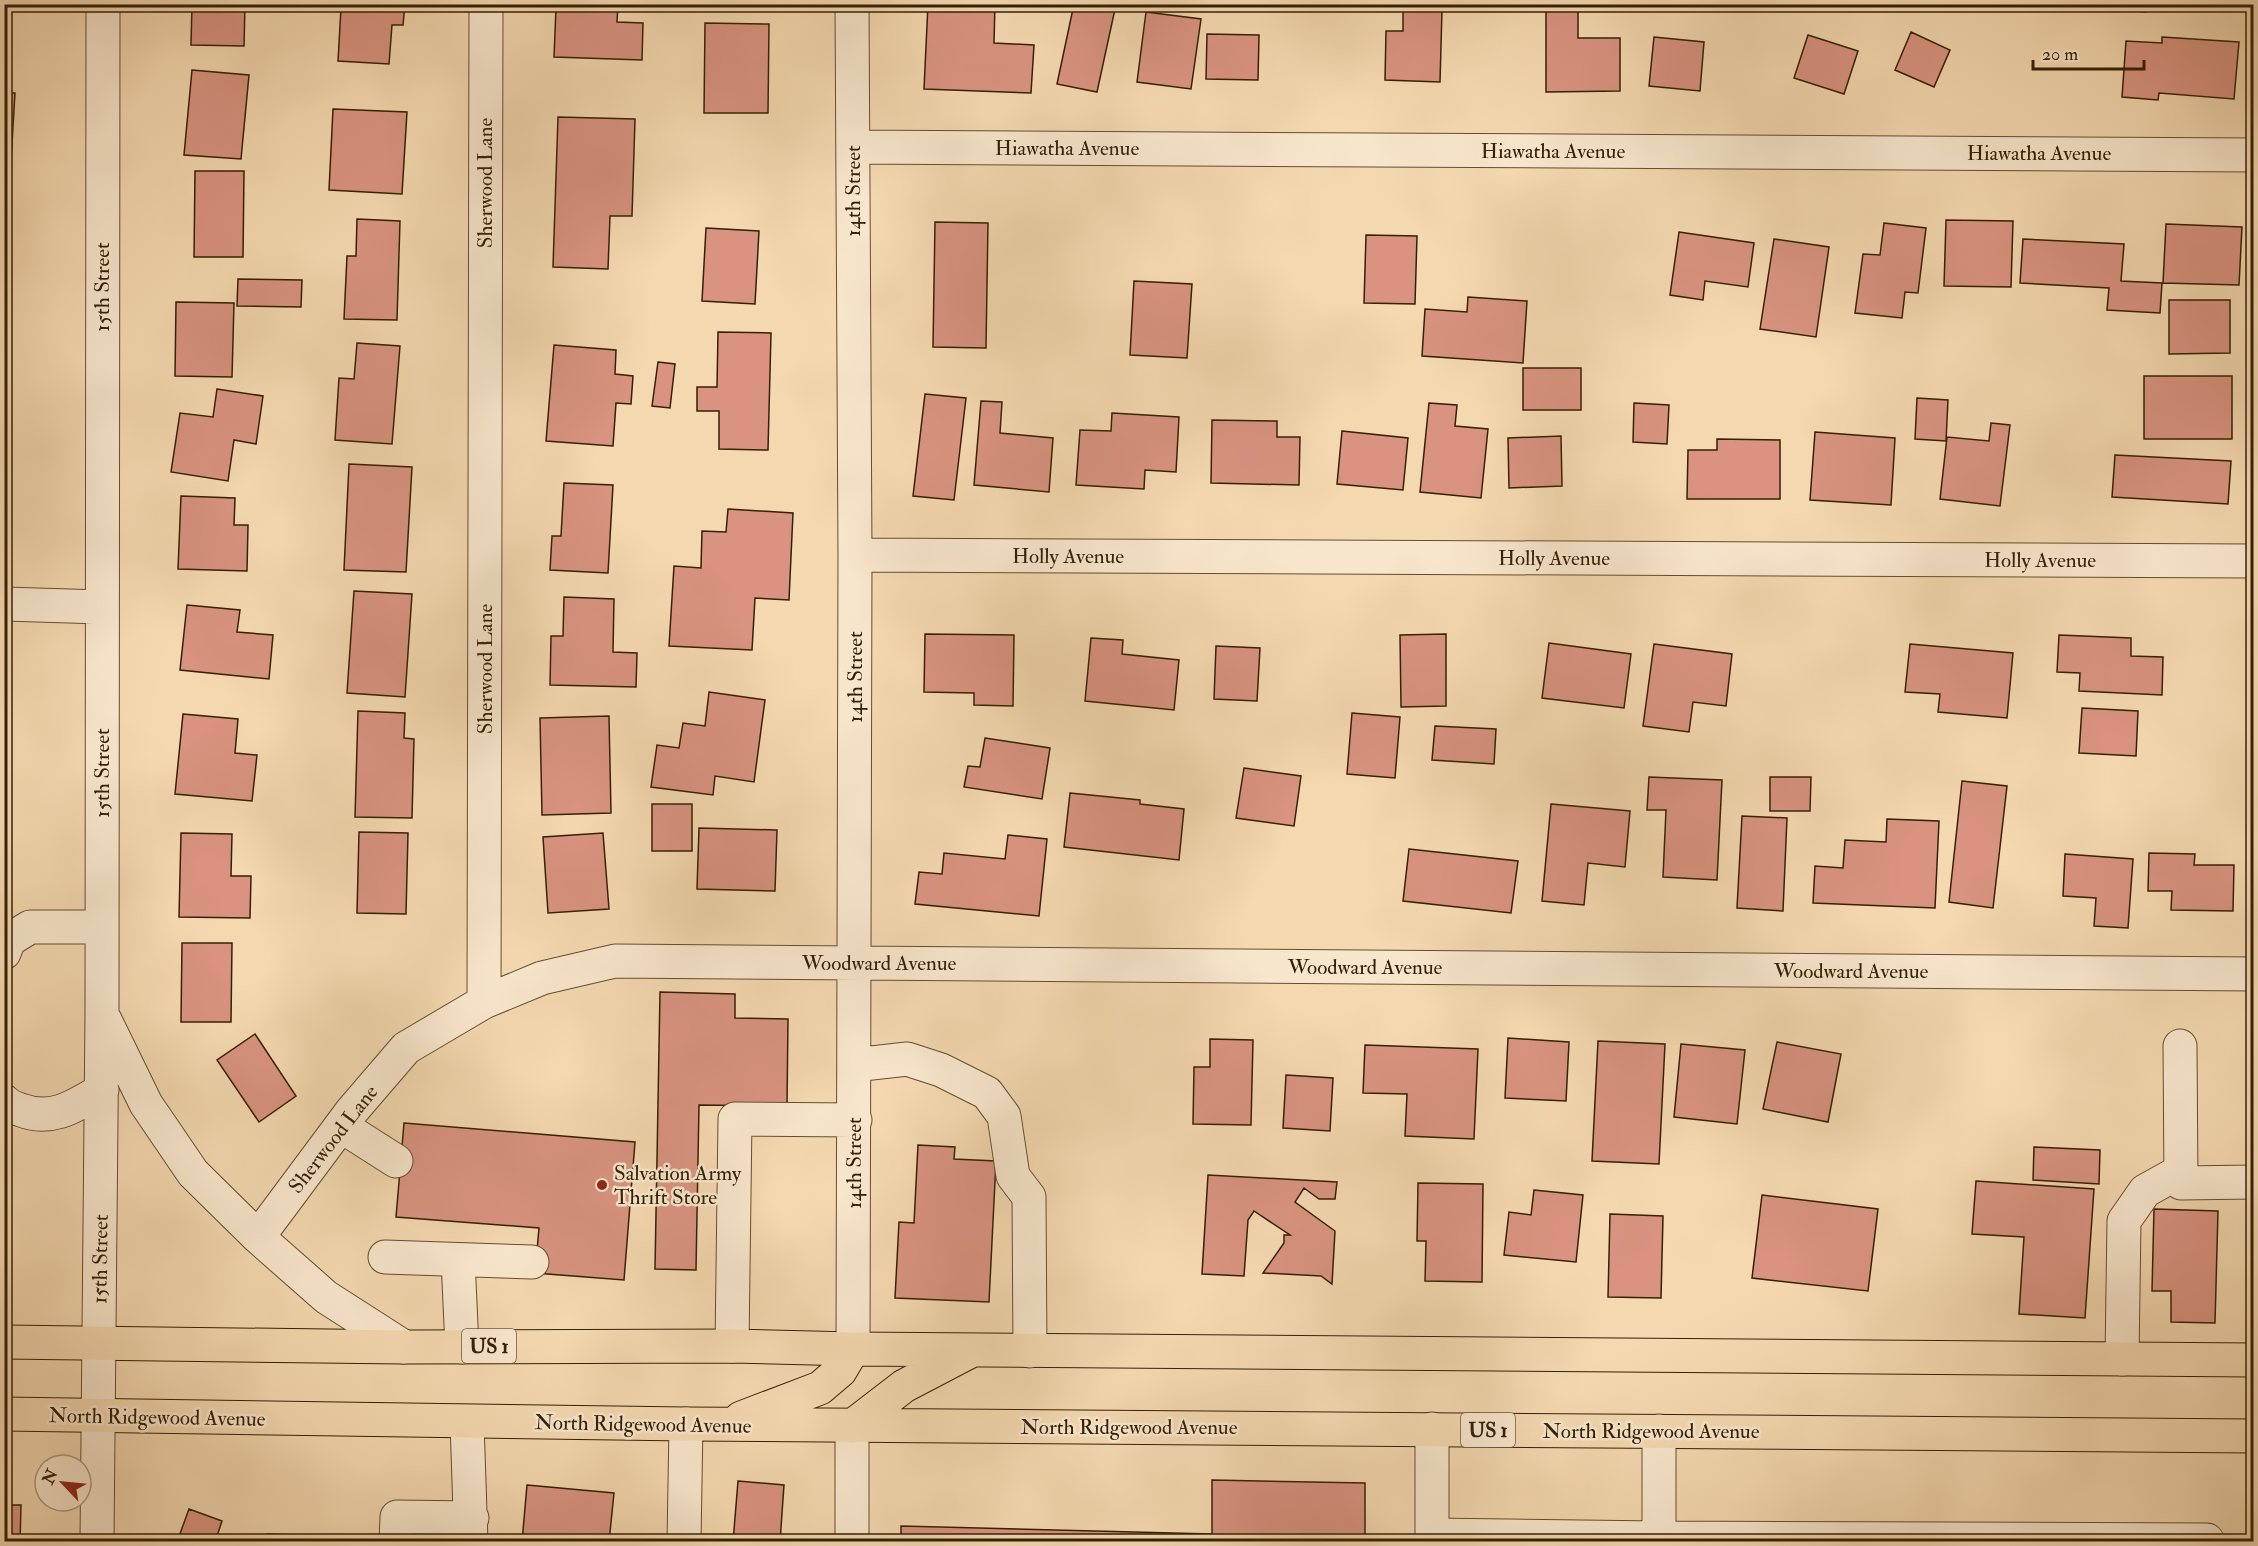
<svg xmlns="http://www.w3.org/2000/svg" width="2258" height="1546" viewBox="0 0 2258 1546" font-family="'IM FELL Double Pica',serif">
<rect width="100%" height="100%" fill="#f4d8b0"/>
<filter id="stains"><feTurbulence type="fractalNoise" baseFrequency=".00333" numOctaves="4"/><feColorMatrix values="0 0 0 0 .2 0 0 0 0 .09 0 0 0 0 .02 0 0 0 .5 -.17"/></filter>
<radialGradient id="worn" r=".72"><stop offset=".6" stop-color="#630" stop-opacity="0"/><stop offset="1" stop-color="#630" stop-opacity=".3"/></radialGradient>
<!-- building -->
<path fill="#d99380" stroke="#342004" stroke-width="1.5" d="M192,4H245L244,46L191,45Z
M314,4H405L403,25H392L389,64L338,61L341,8L314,7Z
M567,4H618L617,22L643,23L642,60L554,57L556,8H566Z
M928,4H995L994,43L1034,45L1031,93L924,89Z
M1074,4H1092L1115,9L1097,92L1057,84Z
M2107,4H2147L2146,12L2106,8Z
M1403,8L1442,10L1440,82L1385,80L1386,31H1403Z
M1546,10L1578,11V38H1620V91L1546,92Z
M1146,12L1201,19L1191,89L1137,82Z
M705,23L769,24L768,113H704Z
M1911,32L1950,50L1934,87L1895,70Z
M1207,34L1259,35L1258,80L1206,79Z
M1808,35L1858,51L1844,94L1794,78Z
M1654,37L1704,42L1700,91L1649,86Z
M2162,37L2239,42L2234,99L2159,93L2158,100L2122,97L2126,41L2162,43Z
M192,70L249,75L241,159L184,155Z
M4,93H15L6,245H4Z
M333,109L407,112L402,194L329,190Z
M558,117L635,119L632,216H610L608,269L553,267Z
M195,171H244L243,257H194Z
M357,219L400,221L397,320L344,319L347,256H356Z
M1946,220L2013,221L2011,287L1944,286Z
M935,222L988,223L986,348L933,347Z
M1884,223L1926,228L1918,293L1905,292L1902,318L1855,313L1863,254L1880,255Z
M2166,224L2242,227L2239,285L2163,283Z
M706,228L759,231L755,304L702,301Z
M1679,232L1754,243L1748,287L1705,281L1703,300L1670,295Z
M1366,235L1417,236L1415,304L1364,303Z
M1774,239L1829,247L1816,337L1760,329Z
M2023,239L2124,244L2121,281L2162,283L2160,313L2107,310L2109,288L2020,283Z
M4,272H9L6,368H4Z
M238,279L302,280L301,307L237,306Z
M1134,281L1192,284L1187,358L1130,355Z
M1468,297L1527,301L1523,363L1422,356L1425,309L1467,312Z
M2169,300H2230V353L2169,354Z
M176,302L234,303L232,377L175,376Z
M718,332L771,333L768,450L719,449V411H697V387H717Z
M357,343L400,346L392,444L335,440L339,378L354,379Z
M554,345L616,350L615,374L633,376L631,404L616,403L613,446L546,441Z
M658,362L675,364L670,408L652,406Z
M1523,368H1581V410H1523Z
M2144,376H2232V439H2144Z
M217,389L263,396L256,444L234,440L228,481L171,472L180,413L213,417Z
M925,394L966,398L954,500L913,496Z
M1917,398L1948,400L1946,441L1915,439Z
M981,401L1002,402L1000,433L1053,438L1049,492L974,485Z
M1429,403L1457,405L1455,426L1488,429L1481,498L1420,492Z
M1634,403L1669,405L1667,444L1633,442Z
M1112,413L1179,417L1176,472L1145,470L1144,489L1076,485L1080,430L1111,431Z
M1212,420L1277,421V437H1300L1299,485L1211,483Z
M1991,423L2010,425L2000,506L1940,499L1947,437L1989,441Z
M1342,431L1408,438L1403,490L1337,484Z
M1815,432L1895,438L1891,505L1810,500Z
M1561,436L1562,486L1509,488L1508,438Z
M1717,439L1780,440V499H1687L1688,450H1717Z
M2115,455L2231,461L2228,504L2112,497Z
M349,464L412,467L406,572L344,570Z
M564,483L613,485L608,573L550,570L552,536H561Z
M181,496L235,498L234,525H248L247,571L178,569Z
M728,509L793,513L789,600L755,598L752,650L669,646L674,566L701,568L702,531L726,532Z
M354,591L412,594L405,697L347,693Z
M564,597L614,599L613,652L637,653L636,687L550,685L551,636H563Z
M187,605L240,610L237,632L273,635L269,679L180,670Z
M925,634L1014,635L1013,706L974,705V693L924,692Z
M1446,634V706L1401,707L1400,635Z
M2059,635L2131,638V656L2163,657L2162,695L2079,691L2080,673L2057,672Z
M1091,638L1123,640L1122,654L1179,660L1174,710L1085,701Z
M1549,643L1631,654L1624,708L1542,698Z
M1654,644L1732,654L1726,706L1693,702L1689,732L1643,726Z
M1910,644L2013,653L2007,718L1938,712L1940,694L1905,692Z
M1216,646L1260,648L1257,701L1214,699Z
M709,692L765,700L754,782L715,776L713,795L651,787L657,745L679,748L683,723L705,726Z
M2082,708L2138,711L2136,756L2079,753Z
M358,711L405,713L404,738L414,739L412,818L355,817Z
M1352,713L1400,717L1395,778L1347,774Z
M183,714L238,719L235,753L257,755L252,801L175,794Z
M609,716L611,813L542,815L540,718Z
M1435,726L1496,729L1494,764L1432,760Z
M985,738L1050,748L1042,799L964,787L968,766L980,767Z
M1244,768L1301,776L1294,826L1236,818Z
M1649,777L1722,780L1717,880L1663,877L1666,810H1647Z
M1770,777H1811L1810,811H1770Z
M1962,781L2007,786L1993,908L1949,902Z
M1070,793L1140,800V804L1184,809L1179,860L1064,847Z
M652,804H692V851H652Z
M1551,804L1630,811L1625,867L1588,863L1584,905L1542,901Z
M1742,816L1787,818L1783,911L1737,908Z
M1887,819L1939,821L1935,908L1813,903L1815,866L1843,868L1845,840L1886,842Z
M699,828L777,830L775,891L697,889Z
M359,832L408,833L406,914L357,913Z
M181,833L232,834L231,876H251L250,918L179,917Z
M603,833L609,909L548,913L543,837Z
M1008,835L1047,839L1039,916L915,904L919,872L942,874L944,853L1005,859Z
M1409,849L1518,861L1511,913L1403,901Z
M2149,853L2195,854L2194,865H2234L2233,911L2171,910L2172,891H2148Z
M2065,854L2133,859L2128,928L2094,926L2096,898L2063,896Z
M182,943H232L231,1022H181Z
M660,992L735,994V1018L788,1019L787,1106L699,1105L696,1270L655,1269Z
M255,1034L296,1096L259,1122L217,1060Z
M1508,1038L1569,1042L1566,1101L1505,1098Z
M1210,1039L1253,1040L1251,1125L1193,1124L1194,1067H1210Z
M1598,1041L1665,1044L1659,1164L1592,1161Z
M1777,1042L1841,1054L1828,1122L1763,1109Z
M1681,1044L1745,1050L1737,1124L1674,1117Z
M1365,1045L1478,1049L1474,1139L1405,1136L1407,1094L1363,1093Z
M1286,1075L1333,1078L1330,1131L1283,1128Z
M404,1123L635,1142L624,1280L535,1273L539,1228L396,1217Z
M918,1145L955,1147L954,1159L996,1161L989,1302L895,1298L899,1222L914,1223Z
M2034,1147L2100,1150L2099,1184L2033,1180Z
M1208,1175L1337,1182L1335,1199H1319L1304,1188L1295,1202L1335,1231L1332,1284L1321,1276L1263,1273L1284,1243V1235H1290L1254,1211L1248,1220L1244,1276L1202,1274Z
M1976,1181L2094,1189L2085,1318L2019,1314L2024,1237L1972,1234Z
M1418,1183L1483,1184L1482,1282L1425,1281L1426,1241H1417Z
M1534,1190L1583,1195L1576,1262L1504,1255L1509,1212L1531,1215Z
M1762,1195L1878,1209L1868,1291L1752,1278Z
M2154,1209L2218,1211L2215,1323L2171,1322V1291H2152Z
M1610,1214L1663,1216L1661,1298L1608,1297Z
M1212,1480L1365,1483V1539L1383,1538V1542H901V1526L1212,1534Z
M738,1481L784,1485L780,1542H733Z
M527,1485L614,1493L609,1542H522Z
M4,1505H21L20,1542H4Z
M189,1509L222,1521L215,1542H177Z
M267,1534L357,1537L356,1542H266Z"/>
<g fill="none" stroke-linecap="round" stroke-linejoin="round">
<defs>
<path id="minor" d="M852,4L855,555L853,1349
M853,147L2254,155
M855,555L2254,561
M4,604L102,607
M4,953L9,940L30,927H102
M484,1002L486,4
M105,1020L146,1104L193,1173L258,1237L326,1297L404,1347
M2180,1046L2181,1183L2254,1182
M854,1065L907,1059L941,1070L987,1093L1004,1116L1013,1176L1029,1197L1030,1351
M4,1101C9,1106 14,1108 21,1110C52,1122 75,1106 102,1090
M341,1126L396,1161
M258,1237L351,1112L406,1048L484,1002L542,978L615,961L2254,974
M385,1257L532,1262
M458,1260L462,1347
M732,1346L735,1119L855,1120
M2122,1359L2124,1221L2145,1191L2181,1171
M467,1422L471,1542
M852,1426V1542
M1432,1429V1535L1659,1538L2207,1540V1542
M1659,1431V1542
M97,1542L102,1014L103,4
M396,1542L397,1517L472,1518
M684,1542L686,1424"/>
<path id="major" d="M4,1342L404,1347L732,1346L853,1349L2254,1360
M4,1414L686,1424L2254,1436
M741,1418L820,1388L840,1371L853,1349
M852,1426L904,1386L969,1352"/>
</defs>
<!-- minor casing -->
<use href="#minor" stroke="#644e2f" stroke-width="35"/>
<!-- major casing -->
<use href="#major" stroke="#342004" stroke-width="35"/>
<!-- minor -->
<use href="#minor" stroke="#f8e6cc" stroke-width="33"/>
<!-- major -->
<use href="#major" stroke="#f4d8b0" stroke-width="33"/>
</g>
<!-- markers -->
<circle fill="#8f2418" stroke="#f8e6cc" stroke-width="2" cx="602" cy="1185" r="6"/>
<g text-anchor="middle" stroke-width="5" stroke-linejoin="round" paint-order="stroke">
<!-- shield labels -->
<g fill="#f8e6cc" stroke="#6f5b40" stroke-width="1.5">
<rect x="462" y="1329" width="54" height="34" rx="4.5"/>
<rect x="1461" y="1413" width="54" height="34" rx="4.5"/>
</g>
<g font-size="20" font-weight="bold" fill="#342004">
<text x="489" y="1353">US 1</text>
<text x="1488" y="1437">US 1</text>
</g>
<!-- street labels -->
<g font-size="21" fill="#342004" stroke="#f8e6cc">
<text x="1067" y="155">Hiawatha Avenue</text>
<text x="1553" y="158">Hiawatha Avenue</text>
<text x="2039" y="160">Hiawatha Avenue</text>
<text transform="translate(485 183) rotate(-90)" y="7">Sherwood Lane</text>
<text transform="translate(853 191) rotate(-90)" y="7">14th Street</text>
<text transform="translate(102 287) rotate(-90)" y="7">15th Street</text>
<text x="1068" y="563">Holly Avenue</text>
<text x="1554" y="565">Holly Avenue</text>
<text x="2040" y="567">Holly Avenue</text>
<text transform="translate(485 669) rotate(-90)" y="7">Sherwood Lane</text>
<text transform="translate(855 677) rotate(-90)" y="7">14th Street</text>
<text transform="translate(102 773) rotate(-90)" y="7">15th Street</text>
<text x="879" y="970">Woodward Avenue</text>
<text x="1365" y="974">Woodward Avenue</text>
<text x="1851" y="978">Woodward Avenue</text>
<text transform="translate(333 1139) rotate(-52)" y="7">Sherwood Lane</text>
<text transform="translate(854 1163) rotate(-90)" y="7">14th Street</text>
<text transform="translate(100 1259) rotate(-89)" y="7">15th Street</text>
<text transform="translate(157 1417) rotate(1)" y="7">North Ridgewood Avenue</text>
<text transform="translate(643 1424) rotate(1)" y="7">North Ridgewood Avenue</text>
<text x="1129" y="1434">North Ridgewood Avenue</text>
<text x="1651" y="1438">North Ridgewood Avenue</text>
</g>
<!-- poi labels -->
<g font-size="21" fill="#342004" stroke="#f8e6cc" text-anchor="start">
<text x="614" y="1180">Salvation Army<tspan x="614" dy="24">Thrift Store</tspan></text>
</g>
</g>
<!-- margin -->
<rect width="2258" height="1546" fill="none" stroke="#f4d8b0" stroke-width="24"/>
<rect x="6" y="6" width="2246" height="1534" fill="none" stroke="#342004" stroke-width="3"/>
<rect x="12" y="12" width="2234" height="1522" fill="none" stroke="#342004" stroke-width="1.5"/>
<!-- north arrow -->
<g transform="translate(63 1483) rotate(296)"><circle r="28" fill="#f8e6cc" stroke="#aa977c" stroke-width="1.5"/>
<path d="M0-4.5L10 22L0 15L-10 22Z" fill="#8f2418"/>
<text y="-9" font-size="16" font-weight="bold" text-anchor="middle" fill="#342004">N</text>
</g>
<!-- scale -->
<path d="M2033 60v9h111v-9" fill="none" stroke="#342004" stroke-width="3"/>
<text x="2042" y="60" font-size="18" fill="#342004" stroke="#f8e6cc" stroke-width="4.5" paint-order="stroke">20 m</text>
<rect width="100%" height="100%" filter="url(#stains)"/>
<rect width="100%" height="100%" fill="url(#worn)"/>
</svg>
